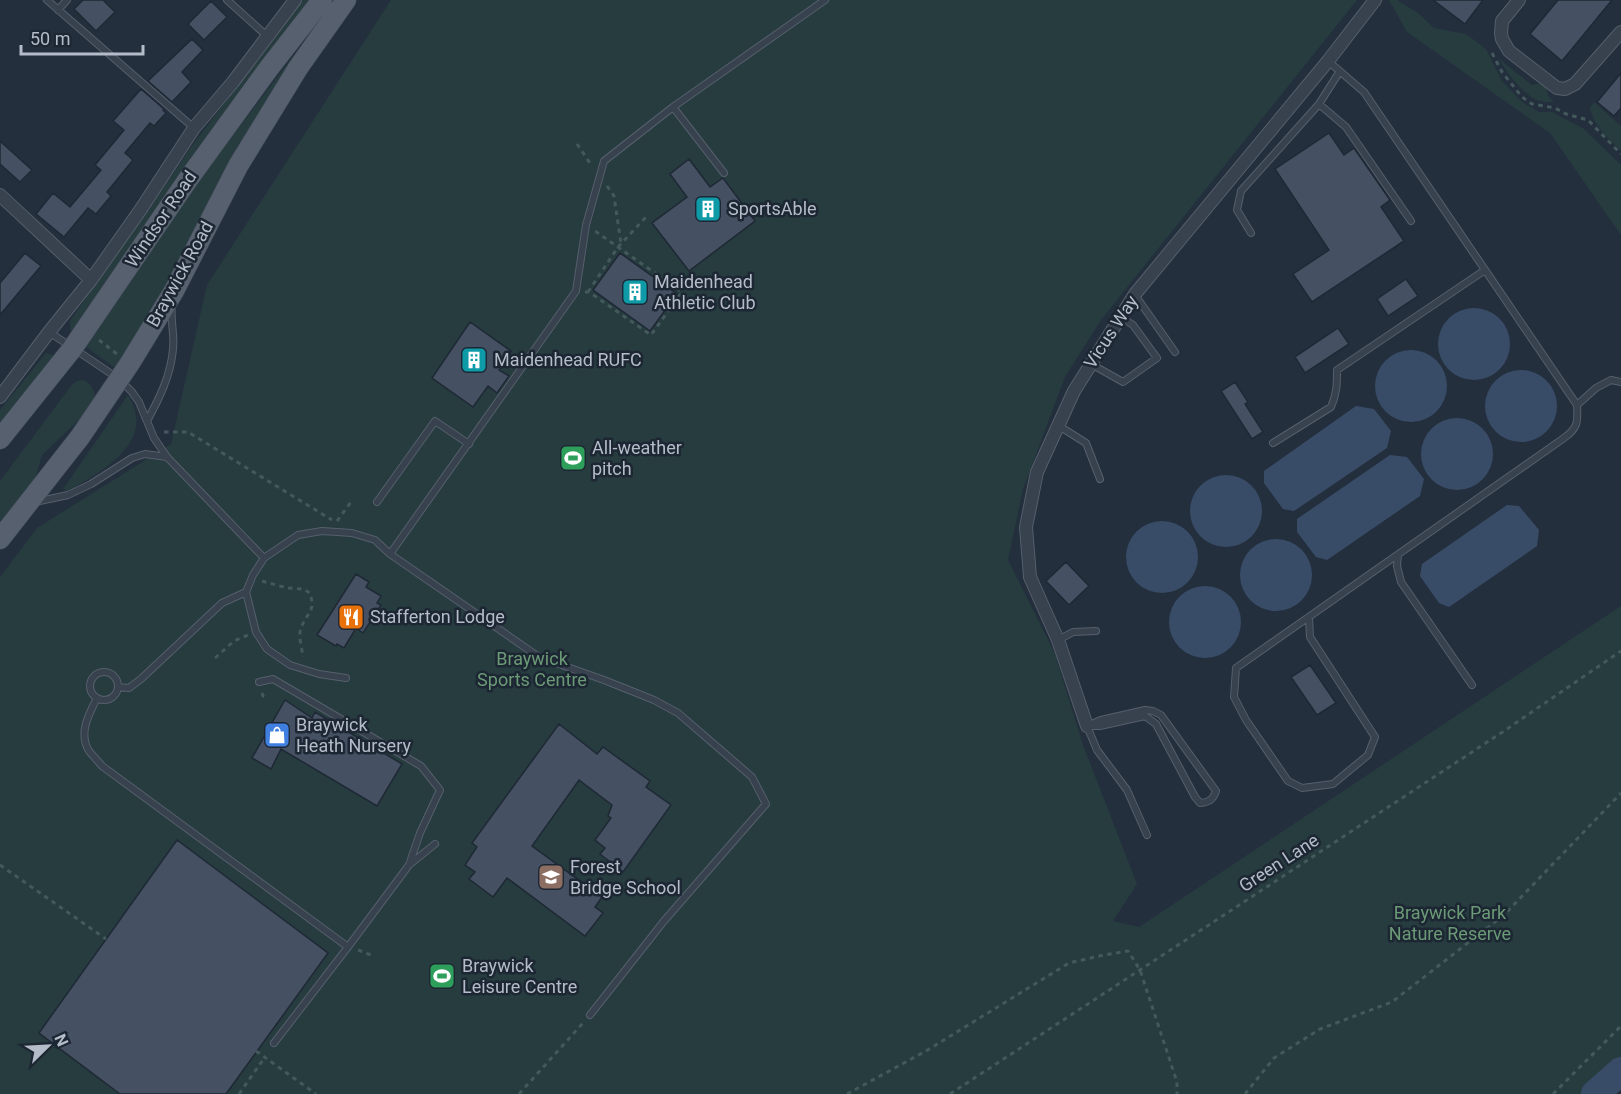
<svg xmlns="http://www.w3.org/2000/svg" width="1621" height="1094" viewBox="0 0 1621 1094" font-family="Roboto,sans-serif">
<rect width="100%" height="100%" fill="#242f3e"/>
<!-- green -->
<path fill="#263c3f" d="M303,0H311L198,147L71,338L70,321L194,143Z
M335,0L167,285L115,368L85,346L186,198Z
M391,0H1357L1101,320L1065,377L1023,489L1008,560L1055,654L1083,745L1137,884L1113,921L1139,927L1621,606V1082L1606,1094H0V577L37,528L171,444L207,285Z
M1389,0H1397L1418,13L1434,28L1466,34L1486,49L1502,81L1522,102L1539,112H1552L1584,129L1621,165V235L1550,133L1407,32Z
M1498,58L1532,85L1541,83L1547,89L1548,96L1554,102C1549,102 1544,102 1539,101C1520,93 1509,74 1498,58Z
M1594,102L1621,126V151C1608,137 1594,127 1590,108Z
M46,353L56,356L0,429V410Z
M83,380C91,384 94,388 95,397L82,417L42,455L28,503L0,532V481L71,386L77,381Z
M128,395C157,441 104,470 71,489L66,491L63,489Z"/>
<!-- water -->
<path fill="#394c67" d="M1438 344a36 36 0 1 1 72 0a36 36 0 1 1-72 0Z
M1375 386a36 36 0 1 1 72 0a36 36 0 1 1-72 0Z
M1485 406a36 36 0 1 1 72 0a36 36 0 1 1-72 0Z
M1356,406L1374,409L1391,431L1387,448L1294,511L1283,509L1264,483V471Z
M1421 454a36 36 0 1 1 72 0a36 36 0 1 1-72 0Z
M1390,455L1407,457L1424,479L1420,496L1327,560L1316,557L1297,532V519Z
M1190 511a36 36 0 1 1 72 0a36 36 0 1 1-72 0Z
M1507,505L1519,506L1539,530L1537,546L1449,607L1439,603L1420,576L1422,564Z
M1126 557a36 36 0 1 1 72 0a36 36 0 1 1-72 0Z
M1240 575a36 36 0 1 1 72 0a36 36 0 1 1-72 0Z
M1169 622a36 36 0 1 1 72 0a36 36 0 1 1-72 0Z"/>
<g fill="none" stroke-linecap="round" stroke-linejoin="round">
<!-- river -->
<path stroke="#394c67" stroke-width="28" d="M1595,1094L1621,1071"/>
</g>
<!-- building -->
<path fill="#455162" stroke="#1f2835" stroke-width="1.5" d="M83,0H103L115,12L96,31L74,9Z
M1433,0H1483L1465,24Z
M1558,0H1612L1562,61L1530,34Z
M211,1L227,17L204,40L188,24Z
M192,39L203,50L182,72L191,82L172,102L148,81Z
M1621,73V108L1614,116L1597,102Z
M141,89L164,109L163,110L166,113L154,126L150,123L125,153L133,160L107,192L111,196L96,214L88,208L64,237L36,214L53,193L70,207L101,170L95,165L124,130L113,121Z
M1329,133L1344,155L1354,148L1390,200L1381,207L1404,241L1312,302L1293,274L1329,250L1275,169Z
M0,141L32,170L20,182L0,164Z
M689,159L710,187L723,178L755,221L689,271L652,223L687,197L670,174Z
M25,253L41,266L0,315V283Z
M620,253L677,294L650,331L593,290Z
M1406,279L1418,296L1388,316L1377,299Z
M470,322L511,351L499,370L509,376L497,393L488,386L473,407L432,378Z
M1338,328L1349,344L1305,373L1295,357Z
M1235,382L1248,402L1245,404L1263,432L1252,439L1221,391Z
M1066,562L1089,586L1069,605L1046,581Z
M356,574L369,582L366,587L381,596L377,603L381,605L363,633L356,628L344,648L337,644L336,646L317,635Z
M1310,665L1336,703L1317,715L1291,677Z
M285,700L312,718L315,712L402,764L377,806L281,749L271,769L252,758Z
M559,724L597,754L603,747L650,781L646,787L671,805L623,872L600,854L605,848L595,840L611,818L608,816L612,805L579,780L532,846L602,897L595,907L603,913L585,936L507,878L493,897L469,879L475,872L465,865L477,847L472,843Z
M177,840L328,953L226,1094H120L39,1033Z"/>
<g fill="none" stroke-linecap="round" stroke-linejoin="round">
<defs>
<path id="service" d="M47,0L194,128
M227,0L267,36
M58,10L67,0
M1319,104L1346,127L1411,221
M673,107L825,0
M1251,233L1237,210L1241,191L1319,104L1340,71
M1135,295L1175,352
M49,332L119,379L132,392L139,402L154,438L167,457L264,558
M1091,364L1123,382L1157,358L1133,325L1121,317
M1577,405L1596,388L1611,380L1621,382
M147,421C159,399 171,375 173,349C175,335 170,321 172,306
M1059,426L1086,443L1100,479
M1273,443L1331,407C1337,394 1337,383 1337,370L1485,270
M35,502L68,495L91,484L132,458L145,454L167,457
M377,502L435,421L469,444
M390,554L576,291L586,225L604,161L673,107L724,173
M1398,555L1397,566L1401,582L1472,685
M1309,617L1310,637L1375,737L1368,755L1333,784L1302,788L1288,781L1246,720L1234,697L1236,668L1564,438C1578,428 1578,422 1577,405L1364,92L1328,61
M1058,640L1073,632L1096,631
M90 686a14 14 0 1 1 28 0a14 14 0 1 1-28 0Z
M346,678L319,674L290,665L267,649L256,632L246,592L253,575L264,558L298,535L322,531L352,533L375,540L390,554L539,657L604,680L654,700L678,713L752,777L766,804L664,921L590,1015
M259,682L273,679L421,766L440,790L420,833L409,865
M118,687L129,688L141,679L222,603L246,592
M97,698C89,714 78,733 89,751C93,756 98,761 102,766L348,947L409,865L435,844
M1145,710L1153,711L1161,715L1216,791C1213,800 1209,802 1200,803L1195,797L1156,724L1145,716L1100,726H1087L1101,720Z
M1087,726L1097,750L1127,790L1147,835
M274,1043L348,947"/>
<path id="minor" d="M1519,0L1502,21L1501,33L1502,39L1509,51L1557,88L1565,89L1575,84L1621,32
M0,195L91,280
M0,397L49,332L91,280L141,209L194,128L233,82L295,0
M1087,726L1058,640L1030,577L1026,527L1037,472L1074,391L1135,294L1328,61L1375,0"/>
<path id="primary" d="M0,439L72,349L189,178L269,68L322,0
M0,539L80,437L130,363L174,291L238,166L298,68L346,0"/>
</defs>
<!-- service casing -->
<use href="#service" stroke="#565f6c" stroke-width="8"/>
<!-- minor casing -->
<use href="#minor" stroke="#565f6c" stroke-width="14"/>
<!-- primary casing -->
<use href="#primary" stroke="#414a57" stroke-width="21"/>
<!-- path -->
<path stroke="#44595c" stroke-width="3" stroke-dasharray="4.5 4.5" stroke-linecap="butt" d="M1492,53L1502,72L1522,97L1532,104L1555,108L1566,114L1588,120L1621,154
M577,144L592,166
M607,186L614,196L621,244
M585,292H589L651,335L682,292L595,231
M588,292L618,247L647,216
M99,340L117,354
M164,432H188L332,520
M337,521L351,502
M262,581L287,588L303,589L310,593C316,612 307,612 301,628C298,636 302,648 303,657
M215,658L234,641L248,635
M262,693L263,696L268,699
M0,865L106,939
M358,950L371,955
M256,1051L316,1094
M239,1094L265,1057
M519,1094L583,1023
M847,1094L926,1051L1069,963L1104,955L1128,951L1140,970L1177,1082V1094
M950,1094L1224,915L1504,731L1621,651
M1245,1094L1274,1058L1320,1029L1392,1002L1505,914L1621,793
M1553,1094L1621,1026"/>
<!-- service -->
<use href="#service" stroke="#38414e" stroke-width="6"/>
<!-- minor -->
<use href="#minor" stroke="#38414e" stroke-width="12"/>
<!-- primary -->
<use href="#primary" stroke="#56606e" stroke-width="20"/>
</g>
<!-- icons -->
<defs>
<symbol id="building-square" viewBox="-11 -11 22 22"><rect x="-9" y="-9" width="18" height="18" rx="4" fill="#0f9aa8" stroke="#1d2633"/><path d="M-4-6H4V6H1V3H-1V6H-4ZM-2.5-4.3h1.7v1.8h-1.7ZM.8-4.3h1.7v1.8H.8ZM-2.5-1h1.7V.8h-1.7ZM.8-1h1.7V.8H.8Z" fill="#fff"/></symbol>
<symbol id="stadium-square" viewBox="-11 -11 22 22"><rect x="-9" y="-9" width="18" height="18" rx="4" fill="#2e9e5b" stroke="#1d2633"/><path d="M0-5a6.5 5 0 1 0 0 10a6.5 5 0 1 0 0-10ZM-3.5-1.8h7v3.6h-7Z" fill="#fff"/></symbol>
<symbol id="restaurant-square" viewBox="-11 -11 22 22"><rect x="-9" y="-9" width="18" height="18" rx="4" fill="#e8710a" stroke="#1d2633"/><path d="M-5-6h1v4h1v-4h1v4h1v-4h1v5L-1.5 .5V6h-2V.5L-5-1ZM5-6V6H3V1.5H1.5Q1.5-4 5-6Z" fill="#fff"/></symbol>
<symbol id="shop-square" viewBox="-11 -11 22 22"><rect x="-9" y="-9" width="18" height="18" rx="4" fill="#3f7fe0" stroke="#1d2633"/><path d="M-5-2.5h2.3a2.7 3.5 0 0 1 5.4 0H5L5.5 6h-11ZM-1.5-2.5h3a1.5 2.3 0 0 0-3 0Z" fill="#fff"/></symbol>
<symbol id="school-square" viewBox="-11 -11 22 22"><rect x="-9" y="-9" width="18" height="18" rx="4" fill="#8d6e63" stroke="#1d2633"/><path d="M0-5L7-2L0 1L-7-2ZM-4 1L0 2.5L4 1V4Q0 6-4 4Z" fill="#fff"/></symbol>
</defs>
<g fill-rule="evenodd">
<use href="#building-square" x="693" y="194" width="30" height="30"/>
<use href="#building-square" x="620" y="277" width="30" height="30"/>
<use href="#building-square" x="459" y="345" width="30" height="30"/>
<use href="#stadium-square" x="558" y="443" width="30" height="30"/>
<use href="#restaurant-square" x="336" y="602" width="30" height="30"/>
<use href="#shop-square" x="262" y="720" width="30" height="30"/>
<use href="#school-square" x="536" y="862" width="30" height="30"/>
<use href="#stadium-square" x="427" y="961" width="30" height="30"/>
</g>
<g text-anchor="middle" stroke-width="5" stroke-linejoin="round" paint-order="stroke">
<!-- poi labels -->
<g font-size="18" fill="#b4bcc9" stroke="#1d2633" text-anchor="start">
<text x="728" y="215">SportsAble</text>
<text x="654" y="288">Maidenhead<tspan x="654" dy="21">Athletic Club</tspan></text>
<text x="494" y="366">Maidenhead RUFC</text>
<text x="592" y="454">All-weather<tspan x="592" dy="21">pitch</tspan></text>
<text x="370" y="623">Stafferton Lodge</text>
<text x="296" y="731">Braywick<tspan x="296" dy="21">Heath Nursery</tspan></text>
<text x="570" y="873">Forest<tspan x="570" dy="21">Bridge School</tspan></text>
<text x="462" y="972">Braywick<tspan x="462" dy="21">Leisure Centre</tspan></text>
</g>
<!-- street labels -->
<g font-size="18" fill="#b4bcc9" stroke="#1d2633">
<text transform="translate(161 219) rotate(-56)" y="6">Windsor Road</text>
<text transform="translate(180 274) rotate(-61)" y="6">Braywick Road</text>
<text transform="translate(1111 332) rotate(-57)" y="6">Vicus Way</text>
<text transform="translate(1279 863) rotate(-33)" y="6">Green Lane</text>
</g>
<!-- park labels -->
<g font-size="18" fill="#6b9a76" stroke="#1d2633">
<text x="532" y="665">Braywick<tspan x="532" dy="21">Sports Centre</tspan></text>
<text x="1450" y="919">Braywick Park<tspan x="1450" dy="21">Nature Reserve</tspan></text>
</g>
</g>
<!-- north arrow -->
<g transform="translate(48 1046) rotate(66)" stroke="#1d2633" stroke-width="4.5" paint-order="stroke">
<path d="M0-4.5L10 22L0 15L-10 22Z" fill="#b4bcc9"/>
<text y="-9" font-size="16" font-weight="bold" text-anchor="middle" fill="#b4bcc9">N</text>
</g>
<!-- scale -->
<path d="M21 45v9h122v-9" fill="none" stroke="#b4bcc9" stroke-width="3"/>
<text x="30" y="45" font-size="18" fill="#b4bcc9" stroke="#1d2633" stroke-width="4.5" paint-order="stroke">50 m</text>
</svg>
